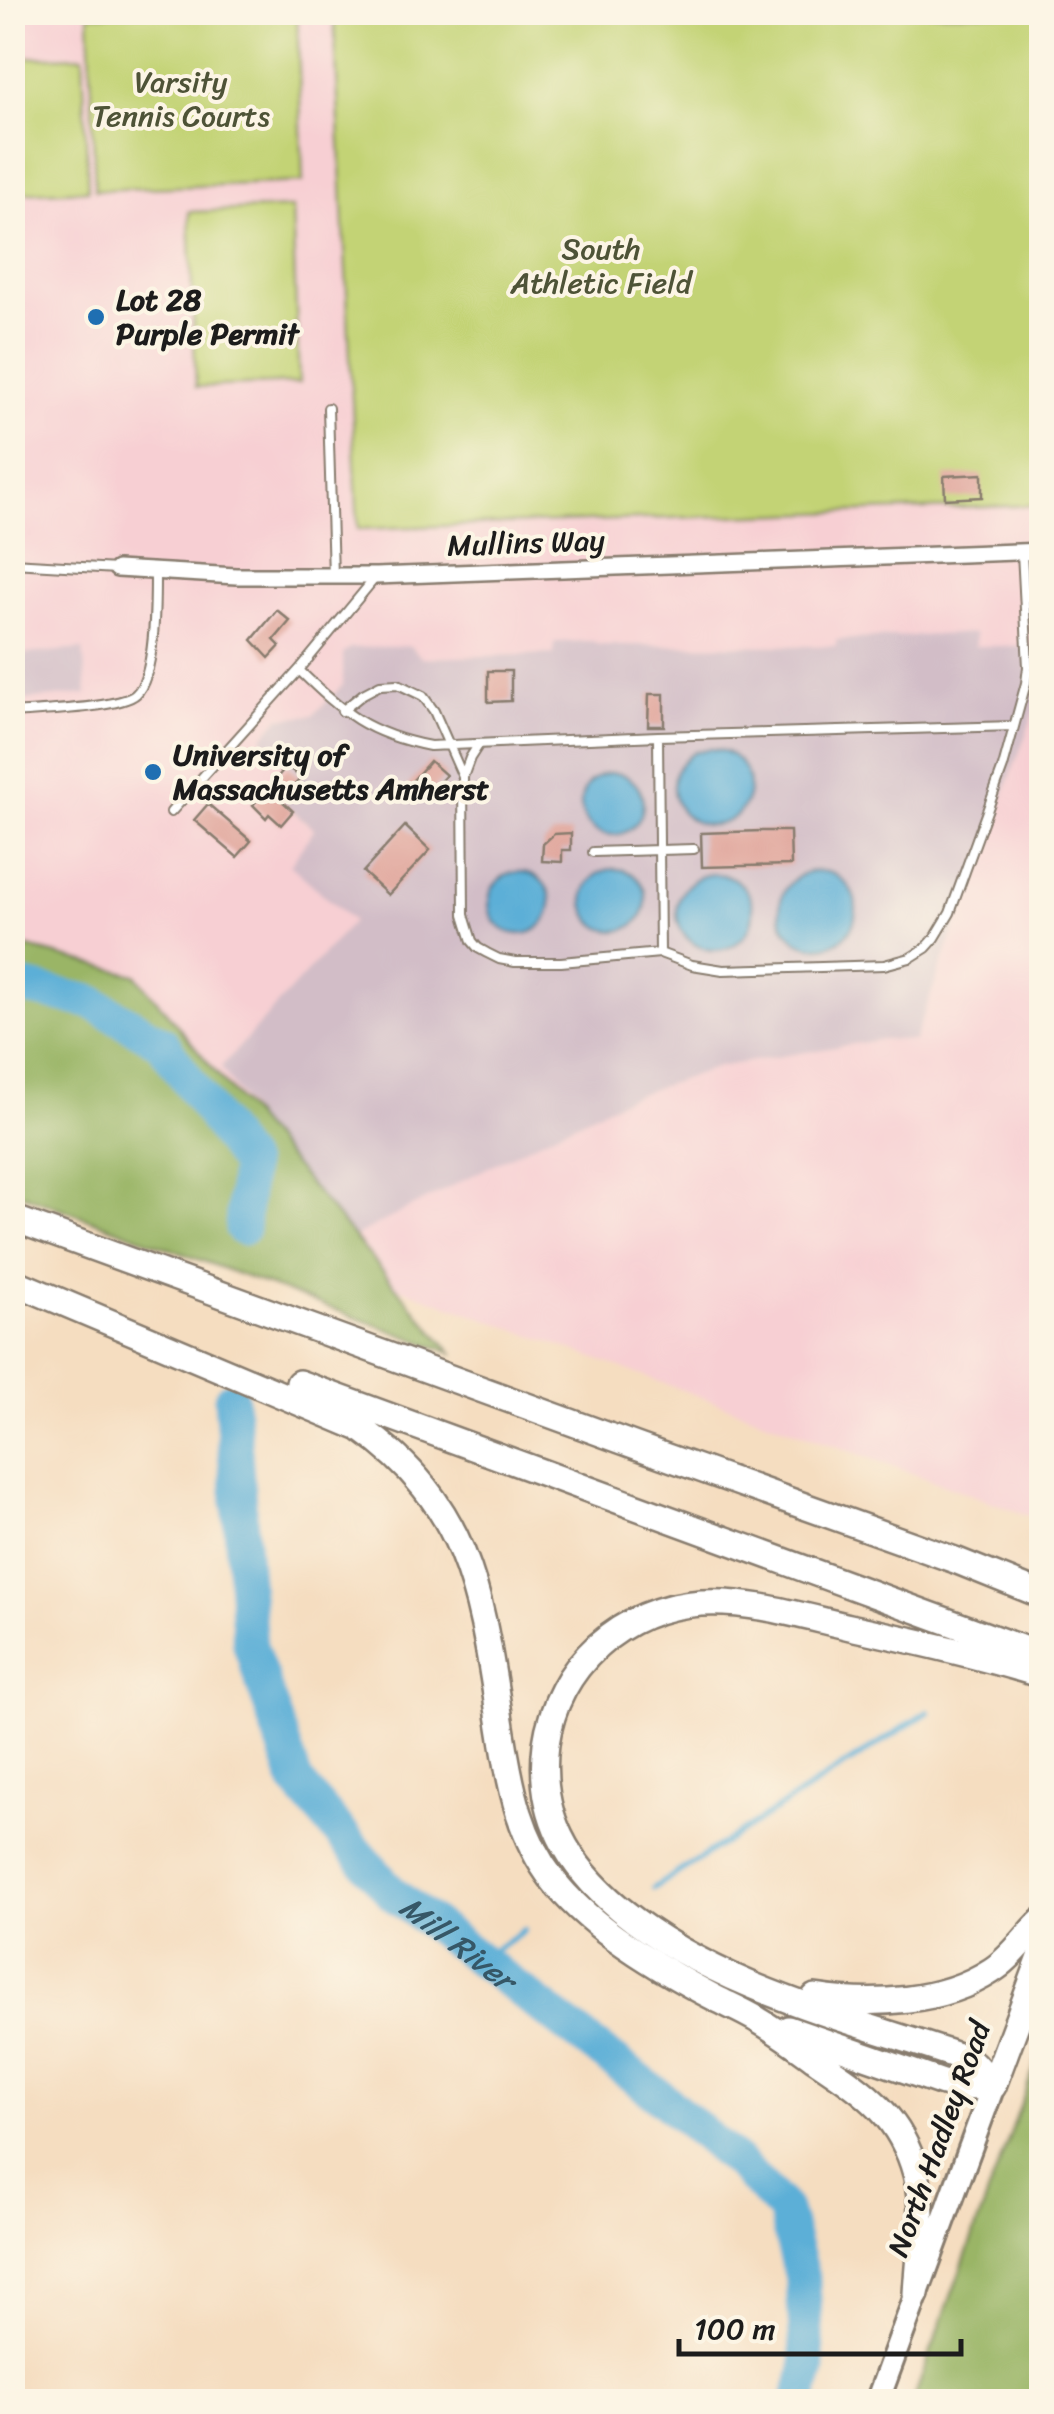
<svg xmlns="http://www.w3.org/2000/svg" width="1054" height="2414" viewBox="0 0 1054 2414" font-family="Sriracha,sans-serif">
<rect width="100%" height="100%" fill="#fcf5e5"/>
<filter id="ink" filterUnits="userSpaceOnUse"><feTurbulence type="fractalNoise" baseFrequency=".01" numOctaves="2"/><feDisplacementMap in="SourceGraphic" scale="20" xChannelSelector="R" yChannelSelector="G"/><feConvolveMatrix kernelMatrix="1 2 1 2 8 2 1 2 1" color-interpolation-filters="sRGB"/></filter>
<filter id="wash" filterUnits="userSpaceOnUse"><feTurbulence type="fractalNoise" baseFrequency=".0048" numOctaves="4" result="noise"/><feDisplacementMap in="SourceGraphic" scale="40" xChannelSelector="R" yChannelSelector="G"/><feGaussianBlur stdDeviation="2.25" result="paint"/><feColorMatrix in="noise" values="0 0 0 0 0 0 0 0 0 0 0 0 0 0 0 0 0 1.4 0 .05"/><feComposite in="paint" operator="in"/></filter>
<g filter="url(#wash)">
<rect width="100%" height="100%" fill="#f5ddc0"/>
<!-- built -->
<path fill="#f7cfd3" d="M12,13H1041V646H975V634L836,640L837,646L599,645L591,641L554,643L555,654L422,658L410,646L343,654V685L313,715L279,718L262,738L301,778L281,801L314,829L291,865L353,921L221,1067L556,1132L627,1098L718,1067L883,1039L914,1041L1041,693V1520L13,1148Z"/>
<!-- industrial -->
<path fill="#d2bdc7" d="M975,633V646H1041V693L914,1041L883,1039L718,1067L627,1098L556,1132L352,1238L280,1156L221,1067L353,921L290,865L314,829L281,800L300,778L262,738L279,718L313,715L343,685V654L350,648L410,646L422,658L554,654V642L592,641L599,645L836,646V640Z
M83,649L87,694L13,701V655Z"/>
<!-- green -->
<path fill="#c3d375" stroke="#707848" stroke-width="2.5" d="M156,12L297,13L303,182L95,190L89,15Z
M334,13H1041V505L358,529Z
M83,56L88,190L13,193V58Z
M292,208L299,383L196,387L189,212Z"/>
<!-- forest -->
<path fill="#9ab566" stroke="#5b6841" stroke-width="2.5" d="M13,944L136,975L261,1127L452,1353L13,1191Z
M1041,2049V2400L913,2401Z"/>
<!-- water -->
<path fill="#5cafd7" stroke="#3c667a" stroke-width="2.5" d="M673 787a38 38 0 1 1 76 0a38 38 0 1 1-76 0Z
M581 804a31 31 0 1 1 62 0a31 31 0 1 1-62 0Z
M584 900a31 31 0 1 1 62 0a31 31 0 1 1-62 0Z
M780 909a38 38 0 1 1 76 0a38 38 0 1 1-76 0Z
M489 903a31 31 0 1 1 62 0a31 31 0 1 1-62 0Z
M677 912a38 38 0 1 1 76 0a38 38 0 1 1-76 0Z"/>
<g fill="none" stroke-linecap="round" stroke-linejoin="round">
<!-- stream -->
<path stroke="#5cafd7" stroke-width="6" d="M654,1888L928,1712
M488,1967L496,1949L524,1930"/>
<!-- river -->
<g stroke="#5cafd7" stroke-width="35">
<path d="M12,985L92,1002L162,1043L247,1165L242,1228"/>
<path id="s1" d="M231,1399L250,1645L296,1781L393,1894L666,2101L740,2165L784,2210L803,2281L808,2370L798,2402"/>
</g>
</g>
<g id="blocks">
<!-- building -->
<path fill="#dfa299" d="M982,474V497L945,499L944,476Z
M277,610L290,621L274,640L280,646L269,658L252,640Z
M488,671H511V701L488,702Z
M649,694H664V726H648Z
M430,761L446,775L423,801L407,787Z
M287,766L301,778L281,800L293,811L281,825L269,814L266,818L253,805Z
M208,804L251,841L237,857L194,820Z
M405,826L430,850L388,895L363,872Z
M762,831H790L791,865L702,867L701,833Z
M571,833V850H562V862L542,861L543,844L554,834Z"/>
</g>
</g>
<g filter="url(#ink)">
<use href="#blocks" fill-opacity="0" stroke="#887c6e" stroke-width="2.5"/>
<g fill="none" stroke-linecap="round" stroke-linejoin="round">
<defs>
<path id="lane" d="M328,408L333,576
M12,563L117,569
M299,670C343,713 368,734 430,746L658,736L1014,726
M342,711L363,694L380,685L398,684L423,696L434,711L463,777L464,915L472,941L478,948L487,953L499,959L515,962H561L660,953L692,965L723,970L884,965L910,958L926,948L935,938L950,913L1003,767L1026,683L1028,667L1022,552
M12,713C37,711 122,708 136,694C156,676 155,599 155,571
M658,736L660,953
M463,777L470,758L479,744
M171,812L299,670L375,578
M593,852L694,849"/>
<path id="street" d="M117,569L236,576H376L1042,551"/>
<path id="secondary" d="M877,2402L993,2086"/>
<path id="primary" d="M12,1218L639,1447L955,1560L1042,1595
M12,1281L360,1428C477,1510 482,1610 503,1739C511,1790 521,1839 553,1880C590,1929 663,1971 717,1999C731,2006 745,2012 758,2020C777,2031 796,2045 814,2058C863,2091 900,2114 916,2174C926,2213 918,2255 916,2294
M299,1383L1042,1656
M815,1997C872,2006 942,2003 991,1971C1011,1959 1025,1937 1042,1921
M788,2029L943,2083L965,2087L993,2086
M993,2086L974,2064L952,2054C838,2016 715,1986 620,1909C568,1866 537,1814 546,1744C557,1666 621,1608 701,1603C751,1600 802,1616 850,1627C915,1641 978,1655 1042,1675
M993,2086L1042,1955"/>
</defs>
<!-- lane casing -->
<use href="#lane" stroke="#887c6e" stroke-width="12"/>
<!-- street casing -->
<use href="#street" stroke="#887c6e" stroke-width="20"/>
<!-- secondary casing -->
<use href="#secondary" stroke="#887c6e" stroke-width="28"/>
<!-- primary casing -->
<use href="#primary" stroke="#887c6e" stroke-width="30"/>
<!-- lane -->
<use href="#lane" stroke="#fff" stroke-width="8"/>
<!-- street -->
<use href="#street" stroke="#fff" stroke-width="15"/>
<!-- secondary -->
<use href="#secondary" stroke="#fff" stroke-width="22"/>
<!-- primary -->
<use href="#primary" stroke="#fff" stroke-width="25"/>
</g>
</g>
<!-- markers -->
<g fill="#1f6fb2" stroke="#fcf5e5" stroke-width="4">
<circle cx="96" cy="317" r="10"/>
<circle cx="153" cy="772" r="10"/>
</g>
<g text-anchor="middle" stroke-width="8" stroke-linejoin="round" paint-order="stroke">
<!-- park labels -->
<g font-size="30" fill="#4e5337" stroke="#fcf5e5">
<text x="181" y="92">Varsity<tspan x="181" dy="34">Tennis Courts</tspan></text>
<text x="601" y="259">South<tspan x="601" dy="34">Athletic Field</tspan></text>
</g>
<!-- poi labels -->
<g font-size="30" font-weight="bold" fill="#1c1c1c" stroke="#fcf5e5" text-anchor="start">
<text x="116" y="310">Lot 28<tspan x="116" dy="34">Purple Permit</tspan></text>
<text x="173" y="765">University of<tspan x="173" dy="34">Massachusetts Amherst</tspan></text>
</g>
<!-- street labels -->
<g font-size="30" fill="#1c1c1c" stroke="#fcf5e5">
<text transform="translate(526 543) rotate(-2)" y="10">Mullins Way</text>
<text transform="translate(939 2139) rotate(-70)" y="10">North Hadley Road</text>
</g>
<!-- water labels -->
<g font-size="32" font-style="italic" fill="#365767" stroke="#fcf5e5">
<text dy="11" stroke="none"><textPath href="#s1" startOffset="620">Mill River</textPath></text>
</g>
</g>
<!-- margin -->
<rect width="1054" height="2414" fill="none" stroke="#fcf5e5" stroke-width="50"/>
<!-- scale -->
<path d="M679 2339v15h282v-15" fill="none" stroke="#1c1c1c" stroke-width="5"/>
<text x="694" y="2339" font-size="30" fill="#1c1c1c" stroke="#fcf5e5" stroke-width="8" paint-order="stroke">100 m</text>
</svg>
